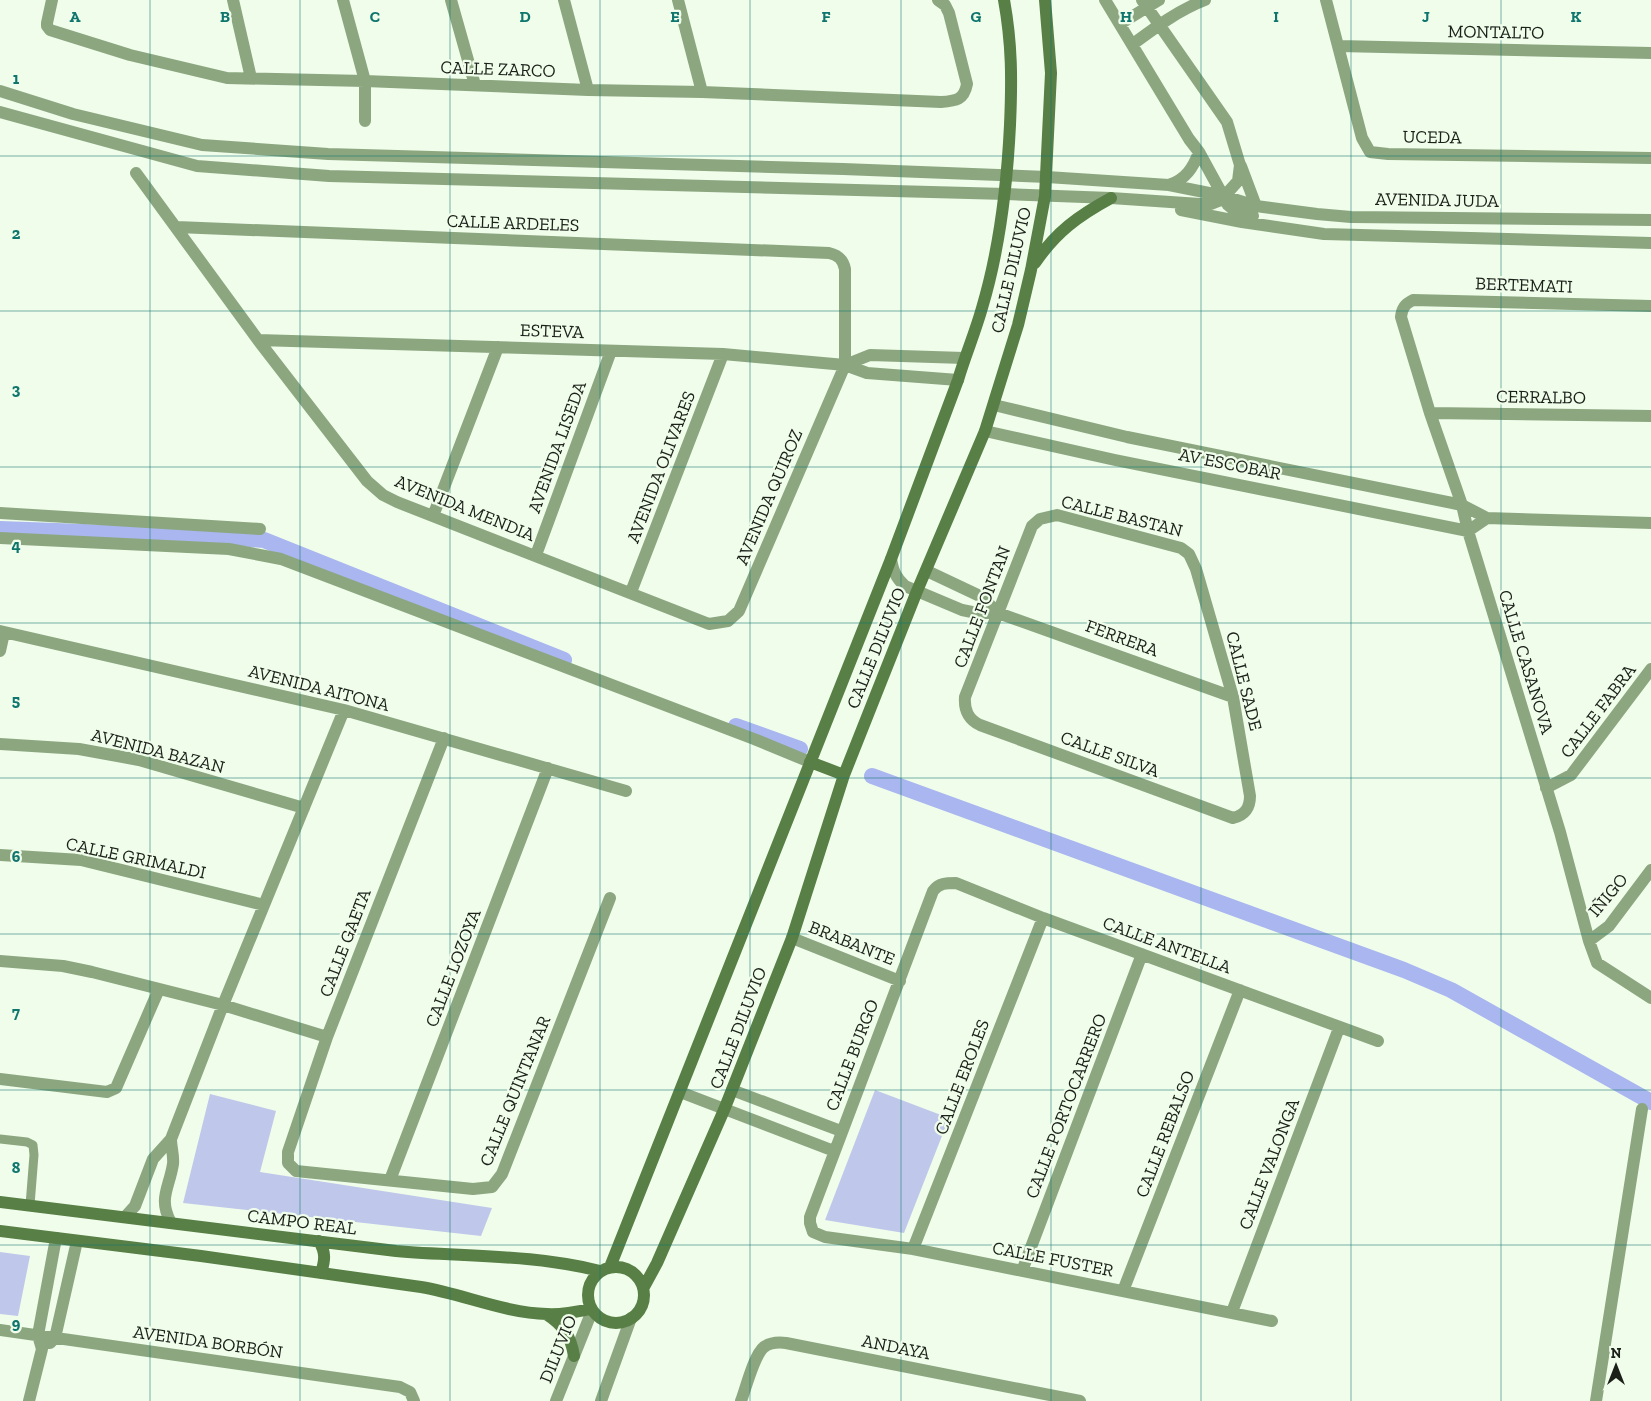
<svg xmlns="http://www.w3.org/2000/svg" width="1651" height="1401" viewBox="0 0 1651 1401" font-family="'Zilla Slab',serif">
<rect width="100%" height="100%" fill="#f0fdeb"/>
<!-- green -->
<path fill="#bfc8ea" d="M875,1090L949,1118L904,1233L825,1220Z
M210,1094L276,1111L260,1172L492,1208L481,1236L183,1203Z
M0,1252L30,1256L18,1316L0,1314Z"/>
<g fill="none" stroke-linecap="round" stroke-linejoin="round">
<!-- canal -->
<path stroke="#a9b6ef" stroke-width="16" d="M0,529L224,537L264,540L564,660
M736,726L800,749
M872,776L1404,970L1451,990L1651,1102"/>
<!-- lane -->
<path stroke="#8ca780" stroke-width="9" d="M0,1139L27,1142L33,1145L34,1155L30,1205"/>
<!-- street -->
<path stroke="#8ca780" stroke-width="12" d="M52,0L47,23V26L50,30L130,55L227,78L365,81L588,90L702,92L941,102C956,101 964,100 967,84L949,13L945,5L938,0
M233,0L251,78
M343,0L365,81V121
M451,0L475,85
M564,0L588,90
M678,0L702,92
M1105,0L1189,139L1199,152L1228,205L1235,211L1253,216
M1326,0L1362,138L1370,152L1388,154L1651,158
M1120,24L1159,0
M1133,44C1156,27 1179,10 1205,0
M1339,46L1651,53
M0,91L73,114L202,145L328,154L843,169L1047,177L1169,185L1224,196L1256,206L1317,214L1351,217L1651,220
M0,112L197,166L329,176L1006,194L1111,198L1200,204H1211L1221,200L1238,181L1240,165L1227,122L1142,0
M1241,166L1256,206
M136,173L258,340L367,481L383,495L397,502L709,624L728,621L739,611L845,365V269C843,259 838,255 829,253L177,227
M1169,185C1186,179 1193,168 1199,152
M1181,210L1242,222L1324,234L1651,243
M1651,306L1413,300C1405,304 1402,308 1401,317L1430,413L1462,505L1468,531L1560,832L1589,941L1597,963L1651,998
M258,340L723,354L845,365L867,373L958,380
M845,365L870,355L964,358
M994,405L1127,437L1462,505L1487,518L1651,523
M1430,413L1651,416
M985,431L1115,460L1468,531L1487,518
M0,513L260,529
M1057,515L1181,548L1189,554L1196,569L1233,697L1250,796C1250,808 1245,815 1233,818L980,725C968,719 964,710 965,697L1032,526L1040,519Z
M433,516L498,347
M0,538L229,549L281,559L754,739L810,762
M536,555L611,351
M891,559C893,571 896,578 905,586L962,610L977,613H998L1233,697
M927,571L982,597L998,613
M631,592L723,354
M0,631L344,710L626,791
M0,651L4,633
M444,738L327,1037L288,1152V1163L296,1171L473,1189L492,1187L502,1174L610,898
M0,744L79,749L139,760L304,808
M1546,788L1571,775L1651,669
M0,855L81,860L264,905
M792,938L900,981
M1589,941L1609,926L1651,870
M0,961L63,966L92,972L223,1005L327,1037
M0,1079L107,1092L116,1088L159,989
M732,1090L841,1131
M680,1092L834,1151
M171,1139C171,1147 174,1156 173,1164C169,1189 158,1198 171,1223
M390,1180L548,768
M125,1217L135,1206L153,1159L171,1139L223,1005L344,710
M913,1249L1043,918
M1022,1271L1142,954
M1123,1291L1240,990
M1232,1312L1339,1028
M1272,1321L913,1249L825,1237L813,1232L810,1223V1217L933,891C939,883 946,883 956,883L1043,918L1378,1041
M0,1330L400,1387L410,1392L414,1401
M50,1343L55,1338L77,1241
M29,1401L42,1349L38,1335L56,1238
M556,1401L592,1311
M601,1401L631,1318
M741,1401C746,1388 754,1355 764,1347C771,1342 778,1342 786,1343L1080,1401
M1596,1401L1642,1109"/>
<!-- secondary -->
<path stroke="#587f45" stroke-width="12" d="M1035,263C1056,232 1078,216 1111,198
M810,762L844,775
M0,1202L396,1251C465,1257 532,1254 600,1271
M0,1231L201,1256L421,1287C463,1294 505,1313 547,1314C562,1315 576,1312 590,1309
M319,1241C326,1253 325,1260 321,1273
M588 1295a28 28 0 1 1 56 0a28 28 0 1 1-56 0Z
M610,1267L891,559L958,380C965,356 975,333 982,308C1000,248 1007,187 1010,125C1012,80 1012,44 1004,0
M644,1287L657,1263L724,1110L792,938L844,775L917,591L985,431L1018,325L1031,270L1045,196L1051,73L1045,0
M546,1314C563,1325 571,1336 574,1356"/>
</g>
<!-- grid -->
<path fill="none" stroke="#0f766e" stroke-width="1" stroke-opacity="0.55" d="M150,0V1401M300,0V1401M450,0V1401M600,0V1401M750,0V1401M901,0V1401M1051,0V1401M1201,0V1401M1351,0V1401M1501,0V1401M0,156H1651M0,311H1651M0,467H1651M0,623H1651M0,778H1651M0,934H1651M0,1090H1651M0,1245H1651"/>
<g text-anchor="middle" stroke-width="4.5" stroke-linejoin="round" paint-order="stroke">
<!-- street labels -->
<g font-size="18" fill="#1b2019" stroke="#f0fdeb">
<text transform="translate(1496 32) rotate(1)" y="6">MONTALTO</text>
<text transform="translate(498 69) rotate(2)" y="6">CALLE ZARCO</text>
<text transform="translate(1432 137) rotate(1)" y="6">UCEDA</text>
<text transform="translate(1437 200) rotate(1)" y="6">AVENIDA JUDA</text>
<text transform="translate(513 223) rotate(2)" y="6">CALLE ARDELES</text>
<text transform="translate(1011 270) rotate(-77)" y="6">CALLE DILUVIO</text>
<text transform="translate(1524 285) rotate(2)" y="6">BERTEMATI</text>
<text transform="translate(552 331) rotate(2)" y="6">ESTEVA</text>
<text transform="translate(1541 397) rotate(1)" y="6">CERRALBO</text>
<text transform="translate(557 447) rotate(-70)" y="6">AVENIDA LISEDA</text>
<text transform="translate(1230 464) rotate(11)" y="6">AV ESCOBAR</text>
<text transform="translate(661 467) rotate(-69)" y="6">AVENIDA OLIVARES</text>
<text transform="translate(769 497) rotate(-67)" y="6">AVENIDA QUIROZ</text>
<text transform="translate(465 508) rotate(22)" y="6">AVENIDA MENDIA</text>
<text transform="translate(1122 516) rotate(14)" y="6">CALLE BASTAN</text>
<text transform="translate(982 607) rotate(-69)" y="6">CALLE FONTAN</text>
<text transform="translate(1122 638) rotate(20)" y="6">FERRERA</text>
<text transform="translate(876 648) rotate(-68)" y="6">CALLE DILUVIO</text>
<text transform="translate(1526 662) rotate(73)" y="6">CALLE CASANOVA</text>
<text transform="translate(1244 681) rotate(76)" y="6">CALLE SADE</text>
<text transform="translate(319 688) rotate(14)" y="6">AVENIDA AITONA</text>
<text transform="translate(1598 711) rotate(-53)" y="6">CALLE FABRA</text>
<text transform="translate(158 751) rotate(14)" y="6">AVENIDA BAZAN</text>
<text transform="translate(1110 754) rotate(20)" y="6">CALLE SILVA</text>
<text transform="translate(136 858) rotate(12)" y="6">CALLE GRIMALDI</text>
<text transform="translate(1608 895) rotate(-50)" y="6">IÑIGO</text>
<text transform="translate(345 943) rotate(-69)" y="6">CALLE GAETA</text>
<text transform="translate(852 943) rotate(22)" y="6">BRABANTE</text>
<text transform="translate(1167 945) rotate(20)" y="6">CALLE ANTELLA</text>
<text transform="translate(453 968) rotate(-69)" y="6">CALLE LOZOYA</text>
<text transform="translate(738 1028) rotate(-69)" y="6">CALLE DILUVIO</text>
<text transform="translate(852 1055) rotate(-69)" y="6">CALLE BURGO</text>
<text transform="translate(962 1077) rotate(-69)" y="6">CALLE EROLES</text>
<text transform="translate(515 1091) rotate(-68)" y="6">CALLE QUINTANAR</text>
<text transform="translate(1066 1106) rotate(-69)" y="6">CALLE PORTOCARRERO</text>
<text transform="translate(1165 1134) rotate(-69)" y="6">CALLE REBALSO</text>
<text transform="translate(1269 1164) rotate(-69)" y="6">CALLE VALONGA</text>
<text transform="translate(302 1222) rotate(7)" y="6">CAMPO REAL</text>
<text transform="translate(1053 1259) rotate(11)" y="6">CALLE FUSTER</text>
<text transform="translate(208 1342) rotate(8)" y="6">AVENIDA BORBÓN</text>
<text transform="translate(896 1347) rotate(11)" y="6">ANDAYA</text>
<text transform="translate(558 1349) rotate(-68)" y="6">DILUVIO</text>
</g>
</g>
<g font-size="16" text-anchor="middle" font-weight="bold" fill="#0f766e" stroke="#f0fdeb" stroke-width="4.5" stroke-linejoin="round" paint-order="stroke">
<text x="75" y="22">A</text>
<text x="225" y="22">B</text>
<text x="375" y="22">C</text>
<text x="525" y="22">D</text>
<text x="675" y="22">E</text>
<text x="826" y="22">F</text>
<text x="976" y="22">G</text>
<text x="1126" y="22">H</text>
<text x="1276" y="22">I</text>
<text x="1426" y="22">J</text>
<text x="1576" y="22">K</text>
<text x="16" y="84">1</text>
<text x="16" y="239">2</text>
<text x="16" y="395">3</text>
<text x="16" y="551">4</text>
<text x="16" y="706">5</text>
<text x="16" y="862">6</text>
<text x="16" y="1018">7</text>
<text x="16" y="1173">8</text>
<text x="16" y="1329">9</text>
</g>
<!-- north arrow -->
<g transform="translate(1616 1366)" stroke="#f0fdeb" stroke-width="4" paint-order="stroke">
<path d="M0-4L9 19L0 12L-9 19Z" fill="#1b2019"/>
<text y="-8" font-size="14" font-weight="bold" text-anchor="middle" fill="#1b2019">N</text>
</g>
</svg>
